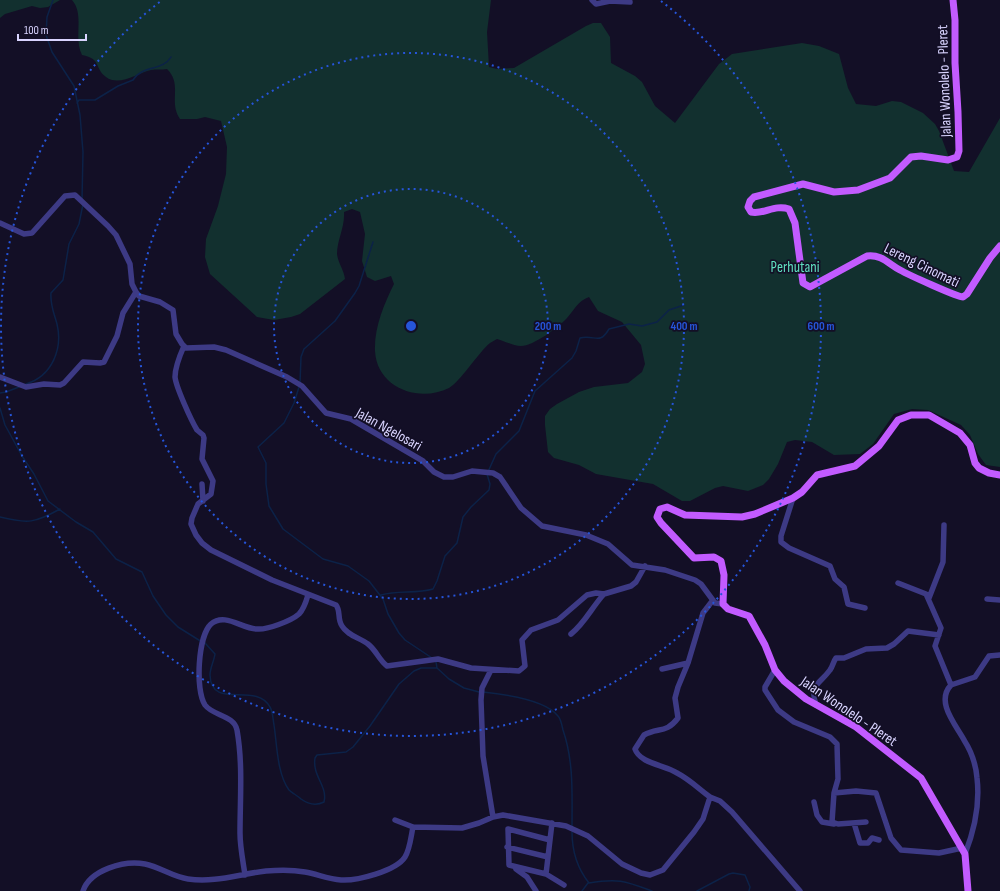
<svg xmlns="http://www.w3.org/2000/svg" width="1000" height="891" viewBox="0 0 1000 891" font-family="'Sofia Sans Condensed',sans-serif">
<rect width="100%" height="100%" fill="#130f26"/>
<!-- green -->
<path fill="#12302f" d="M0,0H60L48,7L40,8L32,6L5,14L0,18Z
M72,0H491L487,32L489,67L497,69L514,68L586,26L593,23H601L610,37L611,63L635,76L642,82L655,106L675,123L719,64L732,54L802,43L819,46L839,54L848,88L856,104L876,106L892,101L901,102L923,113L935,124L939,131L954,171L969,172L1000,118V467L986,465L978,454L970,435L961,425L928,410L912,409L894,414L873,444L860,454L834,455L812,442L795,440L787,442L778,464L769,479L763,485L748,491L723,486L715,488L690,501H682L653,484L596,474L579,465L554,458L548,452L545,425V416L550,409L557,404L579,392L594,387L628,383L642,372L645,364L641,345L622,322L598,311L589,297C578,301 574,310 567,318C559,327 533,346 521,346C513,346 505,341 497,339L490,343C478,353 460,382 449,388C419,403 377,388 375,351C374,328 384,304 394,284L391,276L375,281L367,277L362,261L365,234L360,212L352,209L344,212C345,227 337,240 337,254C338,263 344,270 345,279L300,314L291,317L274,320L257,317L210,274L205,257L206,239L218,206L226,174L227,147L221,121L205,117L197,119H180C168,101 183,85 167,69C162,70 156,69 151,70C138,73 119,87 106,77C94,68 102,59 82,55C73,37 85,15 72,0Z"/>
<g fill="none" stroke-linecap="round" stroke-linejoin="round">
<!-- stream -->
<path stroke="#0c2248" stroke-width="1.5" d="M53,0L47,17L46,35L52,52L74,86L80,115L83,152L82,200
M77,103L79,100H95L118,86L133,80C142,65 163,71 171,57
M300,383L301,357L304,349L335,321L355,293L359,286L373,242
M26,384C52,376 63,349 57,324C54,313 50,305 51,293L63,280L69,244L79,224L83,204
M299,387L294,403L284,423L258,447L266,463V484L269,506L283,529L323,559L348,566L369,581L383,599L388,614L399,633L405,640L432,658
M0,393L6,392L19,387
M0,408L5,425L22,456L34,474L48,501L76,522L93,532L116,559L142,572L153,596L166,615L178,627L202,642
M0,517C28,524 35,523 60,509
M381,595C398,590 416,594 433,589L437,581L445,556L457,543L463,517L471,507L489,490L490,484L487,474L496,454L519,431L535,391L572,358L576,351L580,338C595,334 599,346 609,329L629,324L642,326L657,322L669,310L684,305
M205,643L215,654C214,661 210,668 210,675C211,711 256,681 270,707C273,712 273,720 274,725C277,744 277,774 289,790C292,793 298,796 301,799C308,804 316,806 324,802C328,786 312,776 315,758L317,755L346,752L353,747L370,726L399,684L414,671L421,668H437
M436,662L437,668L449,679L464,688L479,692
M483,692C502,694 546,700 558,716C561,719 562,726 563,730C574,762 572,795 572,828
M572,832C572,850 577,868 589,883C618,878 625,881 652,891
M582,891L588,883
M697,891L729,874L733,873L745,875L750,887L749,891"/>
<!-- minor -->
<path stroke="#3d3a85" stroke-width="5.5" d="M592,0L596,4L610,1L630,2
M0,223L24,234L32,233L65,196L75,195L108,226L116,235L130,264L132,284L136,292L139,296L160,302L173,310L176,334L182,344L186,348L214,347L226,350L287,377L302,386L326,413L351,419L423,461L434,472L444,477H453L472,471L493,473L500,477L521,508L542,526L586,535L608,544L632,565L665,570L695,580L701,584L715,603L723,604
M184,346C180,355 175,367 175,377C176,387 191,420 197,430L203,435L204,438L202,459L213,481L211,494L198,504L192,518L191,524L196,535L202,543L211,550L272,580L336,605C341,611 337,619 342,626C347,635 360,638 368,644C376,650 379,660 387,666L438,659L471,668L519,671L525,666L522,640L531,630L558,620L587,595L596,593L604,594L631,586L636,582L645,566
M0,377L26,387L44,384L60,385L64,383L83,362L100,363L104,362L117,336L123,313L136,292
M202,484L203,501
M793,498L781,536V542L789,548L830,566L835,579L844,587L848,604L865,608
M898,583L926,594L941,628L935,646L951,685
M929,598L943,562L944,525
M987,599L1000,600
M571,634C585,623 592,607 604,594
M662,669L688,663
M491,670L482,688L481,700L483,756L493,817
M775,670L765,687V690L778,710L794,722L830,737L837,744L838,779L834,793L832,822L838,824L866,822
M816,705C809,684 820,684 830,670C833,666 833,662 836,658H844L866,649L887,648L894,644L908,631L939,635
M834,793L856,791L876,793L891,838L901,850L939,853L962,848
M710,797L720,801L732,812L800,891
M814,802L817,815L822,822L834,824
M395,820L413,827L462,828L479,823L493,817L503,815L566,826L588,836L622,864L641,873L650,875L663,870L694,832L703,819L710,797C699,789 689,779 677,773C666,765 640,764 635,749L644,735C658,727 666,734 678,718L675,698L678,687L688,663L703,613L713,600
M552,823L546,874L564,885
M854,823L860,843H868L872,838L879,840
M507,847L548,857
M965,854C974,831 980,803 977,778C976,765 971,751 964,740C956,725 935,702 951,685L975,677L989,656L1000,655
M516,869L527,877L536,891
M546,874L509,865L508,829L550,840
M245,875C243,861 240,847 240,833C240,799 243,764 237,730C234,715 213,716 205,705C195,690 198,636 211,624C225,612 242,629 257,629C267,630 291,621 299,614C304,609 306,602 308,595
M83,891C90,870 124,860 145,864C160,867 173,877 188,879C215,883 239,874 266,871C278,870 294,870 305,872C317,874 328,879 341,880C357,881 396,871 405,857C410,849 411,836 413,827"/>
<!-- major -->
<path stroke="#c25bff" stroke-width="7" d="M953,0L955,20V63L958,112L959,151L957,157L948,160L921,156L911,157L890,178L858,190L834,192L803,184L754,197L750,201L748,207L751,212C764,215 774,204 789,209L795,223L803,283L810,287L867,256C881,254 889,264 900,270C907,274 957,297 963,297L967,294L990,258L1000,246
M968,891L965,854L921,778L856,727L806,699L784,681L775,670L765,645L749,616L728,609L723,604L724,575L721,561L714,557L694,558L661,523L657,517L660,509L667,507L685,515L742,517L755,514L793,498L802,492L817,475L855,466L879,446L898,420L911,415H929L960,433L970,445L975,463L979,468L989,473L1000,475"/>
</g>
<!-- distance rings -->
<g fill="none" stroke="#2655da" stroke-width="2" stroke-dasharray="2 4">
<circle cx="411" cy="326" r="137"/>
<circle cx="411" cy="326" r="273"/>
<path d="M661 1A410 410 0 1 1 161 1"/>
</g>
<g text-anchor="middle" stroke-width="3.5" stroke-linejoin="round" paint-order="stroke">
<!-- street labels -->
<g font-size="15" fill="#d9d4ff" stroke="#130f26">
<text transform="translate(944 81) rotate(-92)" y="5">Jalan Wonolelo - Pleret</text>
<text transform="translate(922 265) rotate(26)" y="5">Lereng Cinomati</text>
<text transform="translate(389 429) rotate(29)" y="5">Jalan Ngelosari</text>
<text transform="translate(849 711) rotate(34)" y="5">Jalan Wonolelo - Pleret</text>
</g>
<!-- park labels -->
<g font-size="15" fill="#5fe0c0" stroke="#130f26">
<text x="795" y="272">Perhutani</text>
</g>
</g>
<circle cx="411" cy="326" r="6" fill="#2655da" stroke="#130f26" stroke-width="2"/>
<g font-size="12" text-anchor="middle" font-weight="bold" fill="#2655da" stroke="#130f26" stroke-width="3.5" stroke-linejoin="round" paint-order="stroke">
<text x="548" y="330">200 m</text>
<text x="684" y="330">400 m</text>
<text x="821" y="330">600 m</text>
</g>
<!-- scale -->
<path d="M18 34v6h68v-6" fill="none" stroke="#d9d4ff" stroke-width="2"/>
<text x="24" y="34" font-size="12" fill="#d9d4ff" stroke="#130f26" stroke-width="3" paint-order="stroke">100 m</text>
</svg>
